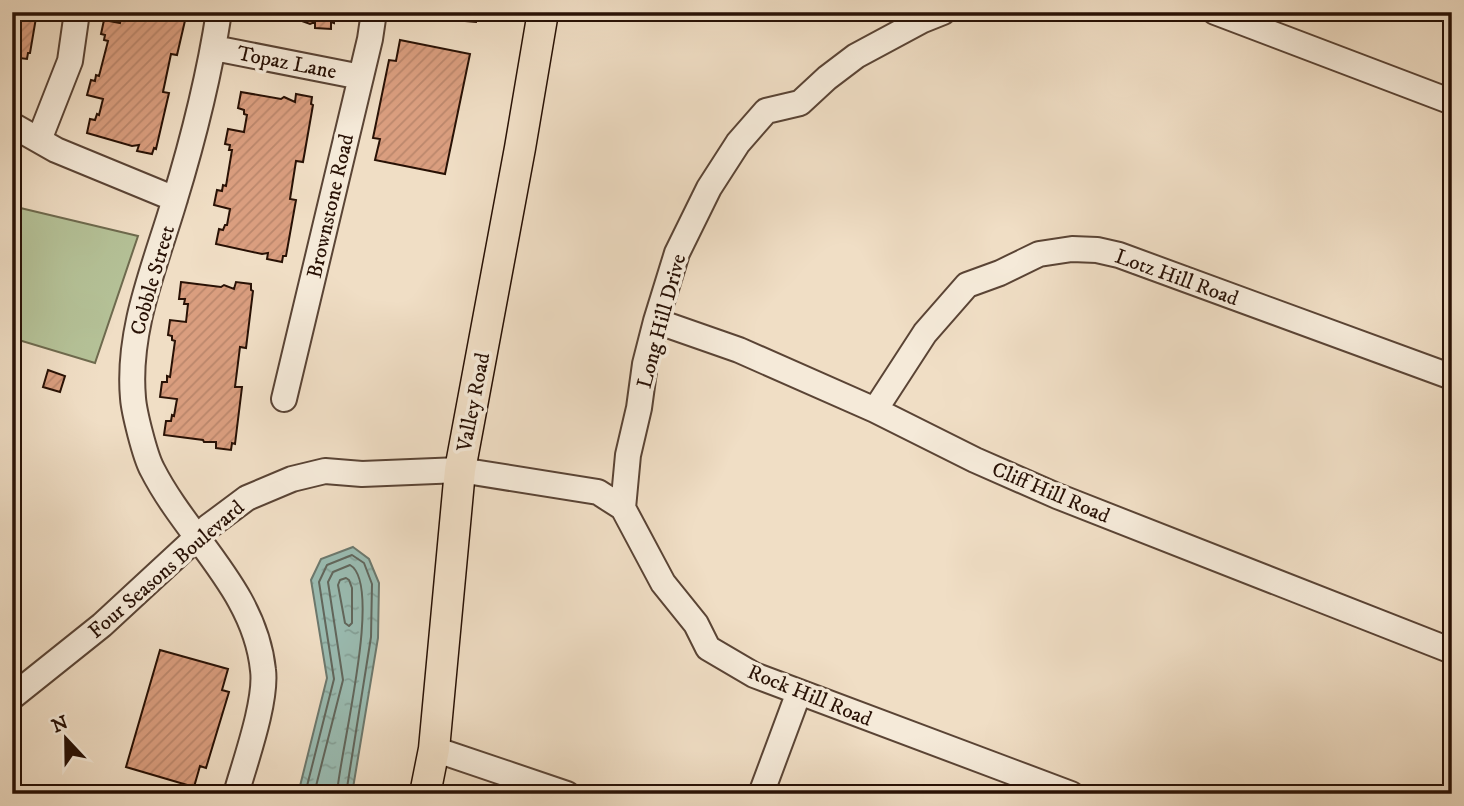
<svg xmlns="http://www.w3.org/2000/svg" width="1464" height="806" viewBox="0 0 1464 806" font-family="'IM FELL DW Pica',serif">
<defs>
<pattern id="water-ripples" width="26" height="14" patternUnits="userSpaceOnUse" patternTransform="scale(1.75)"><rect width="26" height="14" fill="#9abcb2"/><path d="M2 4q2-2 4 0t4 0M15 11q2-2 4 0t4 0" fill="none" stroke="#85a198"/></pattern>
<pattern id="building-hatch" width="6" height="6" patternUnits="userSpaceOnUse" patternTransform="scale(1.75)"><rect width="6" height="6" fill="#da9e7f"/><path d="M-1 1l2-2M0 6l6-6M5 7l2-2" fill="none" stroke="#bb876c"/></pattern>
</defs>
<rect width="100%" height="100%" fill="#f0dec5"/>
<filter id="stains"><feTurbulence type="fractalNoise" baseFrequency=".00286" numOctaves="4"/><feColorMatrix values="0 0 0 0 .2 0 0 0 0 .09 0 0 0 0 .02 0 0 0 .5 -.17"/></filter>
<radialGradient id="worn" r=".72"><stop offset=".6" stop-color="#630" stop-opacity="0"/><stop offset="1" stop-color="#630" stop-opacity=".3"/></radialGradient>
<!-- pitch -->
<path fill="#b5c298" stroke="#6e6a4e" stroke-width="2" d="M12,206L138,236L95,363L12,338Z"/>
<!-- water -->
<path fill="url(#water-ripples)" stroke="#6c786d" stroke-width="2" d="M353,547L369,559L379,583L378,638L352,794H298L327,678L311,580L321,559Z"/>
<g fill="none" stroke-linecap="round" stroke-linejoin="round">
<!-- shore -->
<path stroke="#61665c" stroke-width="2" d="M346,578L349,580L352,588V623L349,626L345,623L338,585L340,580Z
M305,794L334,679L319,582L327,565L352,555L364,563L372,584L371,637L346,794
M314,794L343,680L328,582L333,572L350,565C384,584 339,755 337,794"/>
</g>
<!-- building -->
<path fill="url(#building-hatch)" stroke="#281105" stroke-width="2" d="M12,12H37L30,53H28L27,59L12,57Z
M122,12H187L177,55L171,54L163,92L169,93L156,149L154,148L152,154L137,151L139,145L132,146L87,133L90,119L95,120L97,114L99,115L103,99L87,95L91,80L95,81L96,75L99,76L108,41L104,40L105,35L101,34L104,20L120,23Z
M263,12H334V23L331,22V29L315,28V22L310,24L302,21L263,19Z
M406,12H477L476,22L406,16Z
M400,40L470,54L445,174L375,160L380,139L373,138L389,60L396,61Z
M241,92L281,99L284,97L295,102L296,94L312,97L311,104L313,105L303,162L296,161L290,199L296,200L286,256H283L282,262L267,259L268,253L262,254L216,244L219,229L223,230L225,225H227L230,209L214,205L217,190L222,191L223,185L226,186L232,150H229L230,145L225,144L228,129L244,132L247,115L244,114V110L238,108Z
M181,282L221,287L224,285L234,289L236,282L251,284V290L253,291L246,348L240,347L235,387H242L235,444L232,443L231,450L216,448V442H204L203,440L164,435L166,421H171L172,415L174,416L177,399L160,397L162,382H167V376L170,377L175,341L172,340V336L168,335L170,320L186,322L188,304H184L185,299H179Z
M48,370L65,376L60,392L43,387Z
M160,650L228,669L222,690L229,692L206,768L200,766L194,787L126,767Z"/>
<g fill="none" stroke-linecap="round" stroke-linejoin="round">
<defs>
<path id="minor" d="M219,12C209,77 193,140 174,202C155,266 127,330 133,398C134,412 145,456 152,469C187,538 255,590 263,670C267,701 245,762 236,794
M1215,12L1452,102
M214,48L361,77
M12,125L56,150L175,199
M39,140L70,61L77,12
M656,321L739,350L875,410L975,460L1057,496L1452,651
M284,399L370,39L374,12
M875,410L925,333L967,285L1000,273L1039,254L1072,249L1097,250L1119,255L1452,377
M623,508L628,455L639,408L645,364L656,321L677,253L709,188L738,143L766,111L800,103L827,78L856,56L923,20L943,12
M12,697L102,625L208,527L247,498L292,479L325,471L362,474L460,470L598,492L623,508L663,583L696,624L708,648L754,675L1071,794
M434,749L567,794
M761,794L799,692"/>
<path id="major" d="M425,794L434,749L460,470L520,148L543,12"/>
</defs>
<!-- minor casing -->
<use href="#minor" stroke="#5a4435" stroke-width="28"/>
<!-- major casing -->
<use href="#major" stroke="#281105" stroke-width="33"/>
<!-- minor -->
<use href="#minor" stroke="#f5ead9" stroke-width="24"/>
<!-- major -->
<use href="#major" stroke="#f0dec5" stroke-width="30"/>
</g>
<g text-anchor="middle" stroke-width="7" stroke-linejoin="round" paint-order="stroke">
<!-- street labels -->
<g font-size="21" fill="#281105" stroke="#f5ead9">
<text transform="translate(287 62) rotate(11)" y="7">Topaz Lane</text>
<text transform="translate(330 206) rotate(-77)" y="7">Brownstone Road</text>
<text transform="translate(1177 277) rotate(20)" y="7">Lotz Hill Road</text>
<text transform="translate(152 280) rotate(-74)" y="7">Cobble Street</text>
<text transform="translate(661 321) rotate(-75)" y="7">Long Hill Drive</text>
<text transform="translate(473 402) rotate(-79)" y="7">Valley Road</text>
<text transform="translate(1051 492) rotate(23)" y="7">Cliff Hill Road</text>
<text transform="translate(166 569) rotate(-41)" y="7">Four Seasons Boulevard</text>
<text transform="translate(810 695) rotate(22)" y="7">Rock Hill Road</text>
</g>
</g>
<!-- margin -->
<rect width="1464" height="806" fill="none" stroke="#f0dec5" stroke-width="42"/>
<rect x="14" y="14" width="1436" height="778" fill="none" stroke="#281105" stroke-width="3.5"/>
<rect x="21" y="21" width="1422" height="764" fill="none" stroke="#281105" stroke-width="2"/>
<!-- north arrow -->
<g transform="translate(66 739) rotate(338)" stroke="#f5ead9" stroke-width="5" paint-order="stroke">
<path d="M0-5L12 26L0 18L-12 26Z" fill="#281105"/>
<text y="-10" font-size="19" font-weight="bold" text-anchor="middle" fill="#281105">N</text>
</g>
<rect width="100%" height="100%" filter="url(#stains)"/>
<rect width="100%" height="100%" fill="url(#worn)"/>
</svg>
